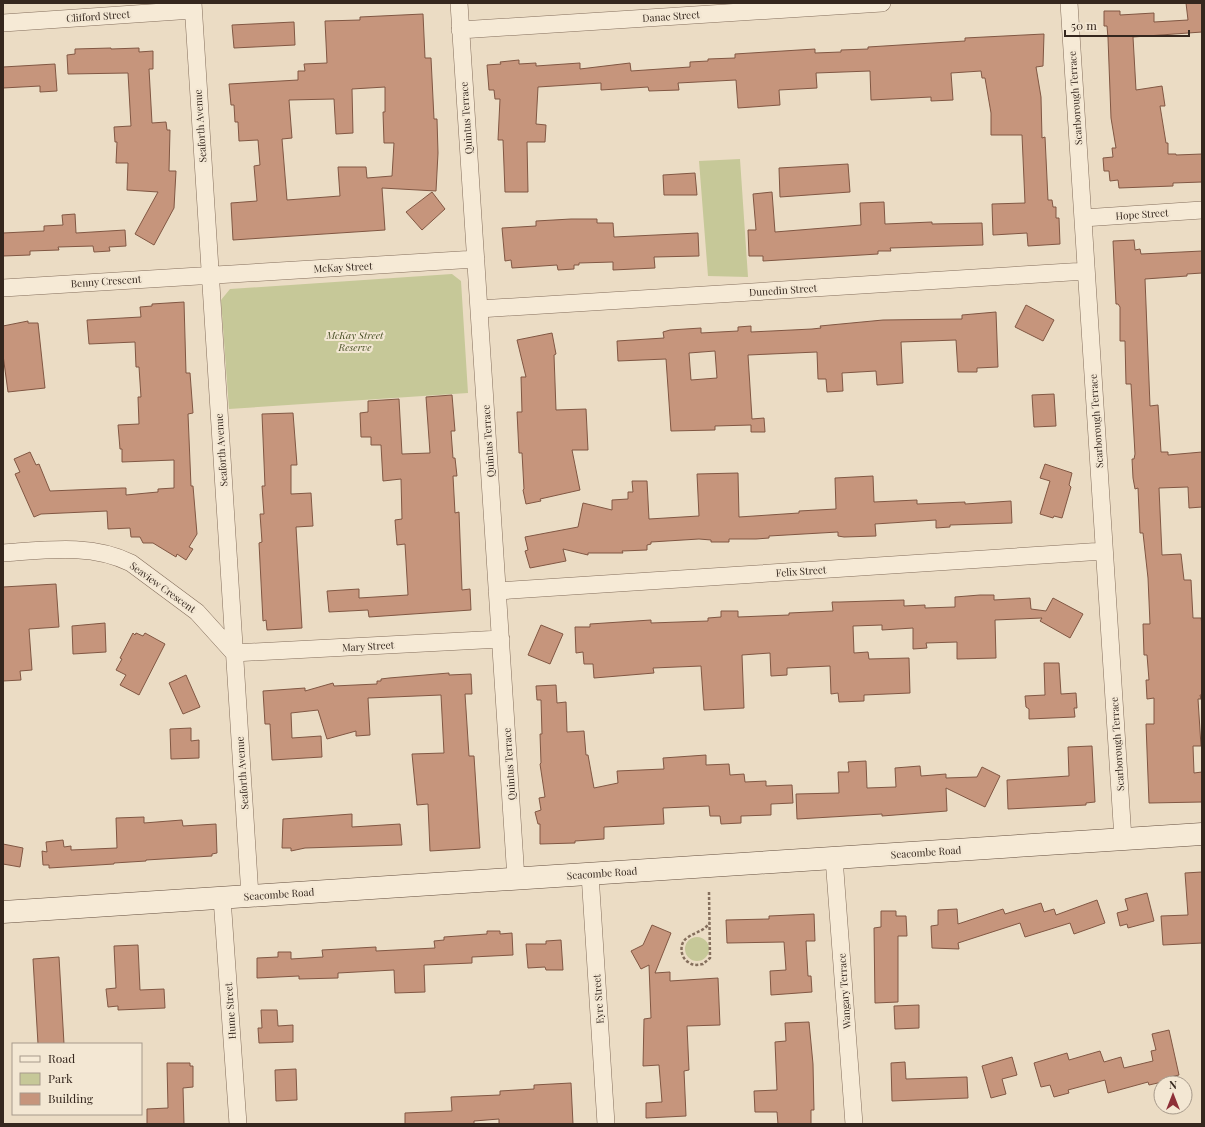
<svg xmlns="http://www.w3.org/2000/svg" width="1205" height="1127" viewBox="0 0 1205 1127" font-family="'Playfair Display',serif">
<rect width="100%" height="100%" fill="#ebdcc4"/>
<!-- green -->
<path fill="#c6c898" d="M740,159L748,277L708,276L699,161Z
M452,274L461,281L468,393L229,409L221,300L230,289Z
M685 949a12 12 0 1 1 24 0a12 12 0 1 1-24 0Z"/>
<!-- building -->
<path fill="#c6957c" stroke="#815743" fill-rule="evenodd" d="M1186,3H1202V32L1133,37L1136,90L1162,86L1165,106H1160L1166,143H1168V154H1176V155L1202,154V182L1173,183V186L1119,188L1118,180L1110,181L1109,171H1104L1103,158L1113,157L1112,148H1116L1111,118L1108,38L1107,26H1104V11H1120V15L1154,13V22L1188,20Z
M423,14L425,58H431L434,119H437L438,153L436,191L382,188L385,230L233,240L231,203L257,201L254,166L260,165L258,140L239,141L238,122H235L234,105H231L229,84L298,80V71H305L304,64L327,63L325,21L360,20V17ZM385,87V112H383L384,143H394L392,176L367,178L366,167H338L340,196L287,200L282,139L292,138L289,100L334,99L336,134L353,133L352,89Z
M294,22L295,45L234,48L232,25Z
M1044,34L1043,66L1036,67L1041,97L1042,138L1045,137L1048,200H1052L1053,207H1056V218H1059L1060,244L1028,246L1027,233L993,235L992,204L1025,203L1022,135H991V113L985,78H982L981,71L951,73L953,100L931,101V97L871,100L870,71L816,73L817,88L779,90L780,105L738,108L736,80L678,83L679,90L649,91L648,87L601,90V83L538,87L536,124L546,125L545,142H527L528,192H505L503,140H498L500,99H495L494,90H489L487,65L501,64L500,62L519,60V64L536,63V66L580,63V69L630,63L631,71L690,67V62L708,61V59L735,58V54L815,49V53L841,52V50L868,49V47L965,41V38Z
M111,48V49L139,48V52L153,51V69H149L152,123L166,122L167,130H170L169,171H176L174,208L154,245L135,234L158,192L127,190L128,163H116L117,142H115L114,127L131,126L128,73L68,74L67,55L75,54V49Z
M55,64L57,91L40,92V86L3,88V67Z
M848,164L850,192L780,197L779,168Z
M695,173L697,195H664L663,175Z
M432,192L445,209L422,230L406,212Z
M772,192L775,232L861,225L860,203L884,202L885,224L932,222V224L982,223L983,245L890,248L891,251H878V254L763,261V256H749L748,230H756L753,194Z
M75,214L76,233L125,230L126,246L109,247L110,251L94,252L93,246L58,247L59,250L30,251V255L3,256V233L44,231V226L63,225L62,215Z
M571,219H597V223H613L614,237L698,233L699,256L654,257L655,268L613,270V262L579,263V265H574V269L558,270L557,265L512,268L511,260L505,261L502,228L536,226V221Z
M1134,240L1135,250L1140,249L1141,254L1202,251V273L1187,274V276L1145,279L1150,406L1158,405L1161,452H1168V455L1202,452V507L1189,508L1188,487L1159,488L1162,555L1181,554L1184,580H1191L1193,618H1201L1202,624V695H1200L1201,699H1198L1201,746H1193L1194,773L1202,772V802L1149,803L1146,724H1154V698L1147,699L1146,680H1149L1147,655H1144L1143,624H1150L1148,578L1143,533H1140L1138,488L1135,489L1133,478L1132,459H1134L1135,454L1131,384H1126L1125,341H1120V307L1118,304H1116L1113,241Z
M184,302L186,373H190L193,413L188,414L191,486H193L197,534L189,547L193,549L186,560L177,554L176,557L153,543H143L140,537H131L130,528L108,529L107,511L41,514L34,517L15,474L20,472L14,459L30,452L36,465L39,464L50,491L122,488H126V495L158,492V489L174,488V460L122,462V449H120L118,425L139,424L138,397H141L139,367H136L135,342L89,344L87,320L141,317L140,307L152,306V304Z
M1026,305L1054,320L1043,341L1015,327Z
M996,312L998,367L977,368V372H958L956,340L901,342L903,383L877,385L876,371L842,373L843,391L827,392L826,379H818L817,352L748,355L752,419L764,418L765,432H751V425L715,426V430L671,431L666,359L618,361L617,341L664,338L663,332L670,330L701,328V333L738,331V327L751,326V332L812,329L821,328L820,326L883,320L962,319V315ZM715,351L717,378L691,380L689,353Z
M28,321V323H38L45,388L8,392L3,355V326Z
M552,333L556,354L554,355L556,410L586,409L588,450H572L580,490L540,499L541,501L526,504L523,490L524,489L522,453H519L517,412H522L521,377H526L517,340Z
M1054,394L1056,426L1034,427L1032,395Z
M452,395L455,431H451L453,458H455L457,476H453L455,513L459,512L462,590L470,589L471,610L369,617L368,610L329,612L327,591L359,589V598L408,595L405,544L397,545L395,520L402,519L401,479L383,481L381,445H371V437H361L360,413L368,412V401L399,399L402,454L430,453L426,397Z
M293,413L297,465H291V494L311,493L313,526L296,527L302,628L267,630L266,620L263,621L259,543L262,542L260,514H264L262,486H265L262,414Z
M1045,464L1072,473L1069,485L1071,487L1062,518L1054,516L1053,518L1040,514L1050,481L1040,478Z
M738,473L739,517L799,513V511L836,509L835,478L873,476L874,502L917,500V504L965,502V504L1011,501L1012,523L950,525V527L936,528V520L875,524L876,536L844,537L838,536V532L769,536V538L756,539H729V542H711V540L699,539L651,542V544L647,545V550L622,551L623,553H588V555L563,549L566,561L530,568L525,551L528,550L525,537L578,527L583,503L612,510V500L628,499V492H633L632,481H647L649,519L699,516L697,474Z
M56,584L59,627L29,629L32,670L20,671L21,680L3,681V587Z
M980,595H994V600L1030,598L1031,609L1046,611L1053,598L1083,614L1070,638L1040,621L1042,618L995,620L996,658L957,659V642L926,643L927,648L913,649V628L882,630V625L853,626L854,653L868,652L869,659L909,658L910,693L864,695V701L839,702L838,693L831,694L830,666L787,668V675L771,676L770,653L742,655L744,708L704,710L701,666L653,668L654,673L594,678L593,664H584L583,652L576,653L575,627H590V624L651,620V623L708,621V618L721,617V611H738V617L789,615V613L833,611L832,602H840L904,600V606L925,605V608L955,607V597Z
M105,623L106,652L73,654L72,626Z
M541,625L563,634L550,664L528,655Z
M133,633L135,635L136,633L143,636L145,633L165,644L139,695L120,685L126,675L116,670L122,659L120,658Z
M1044,663H1059L1061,694L1076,693L1077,708H1074L1075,717L1029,719V709L1026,707L1025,696L1045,695Z
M449,673V675L471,674L472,694H465L469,756H474L480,848L430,851L428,804L417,805L412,754L444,753L441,695L368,698L370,735L356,736V731L327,739L318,710L291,713L292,738L321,736L322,757L272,760L270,724H265L263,691L305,688V691L333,683L334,686L377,684V681H381V679L389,678Z
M186,675L200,707L183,714L169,683Z
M556,685L557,703L566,702L567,732L584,731L586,755H588L594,788L618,783L617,771L664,769L663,758L706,755V765L729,764L730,775L744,774L745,782L766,781V786L792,785L793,803L771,804V815L741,816V823L721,824L720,816H710L709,806L663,808L664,824L604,827V839L575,841V843L540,844V824H538L535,812L541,810L539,798L545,797L540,764L541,763L540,734H542L541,700H537L536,686Z
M191,728V741L199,740V758L171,759L170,729Z
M1092,746L1095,802L1086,803V805L1008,809L1007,780L1069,776L1068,747Z
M866,761L867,788L896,787L895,768L920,766L921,776L946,774V778L977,777L982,767L1000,776L985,807L946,788L947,811L882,816V814L797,819L796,794L839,793L838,772H849L848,762Z
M352,814V827L400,824L402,845L305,848L291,851V848H282L283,819Z
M144,817V823L182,820L183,826L216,824L217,853L212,854V856L146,860V861L114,863V864L49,868V865H43L42,851L47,852L46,842L63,840L64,847L71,846V850L117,848L116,818Z
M3,844L23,848L20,867L3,864Z
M1202,872V943L1163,945L1161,916L1188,915L1185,873Z
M1147,893L1154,921L1128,928L1127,924L1120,926L1117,913L1128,910L1125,899Z
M1097,900L1105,923L1074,934L1070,923L1025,937L1020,923L958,943L959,949L932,948L931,926L938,925V910L957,909L958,924L1003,909L1005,914L1041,903L1044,912L1054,909L1056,915Z
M881,911H896V916H906L907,936H898V1002L875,1003L874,928L881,927Z
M814,914L815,941H806L808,976H811L812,992L771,995L770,971L786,970L784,942L727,943L726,920L769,919V916Z
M652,925L671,933L655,973L670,972V981L718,978L720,1025L687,1026L689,1070L684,1071L686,1116L646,1118V1103L662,1102L659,1065L643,1066L644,1019L651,1018L649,965L641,969L631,951L643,945Z
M487,931H500V934L512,933L513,955L472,957V963L424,965L425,992L395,993L394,970L338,973V978L299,979V976L257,978V958L278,957V952H291V959L323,957L322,950L376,947V951L435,948L434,941L444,940V937L487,934Z
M561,940L563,970H546L545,967L528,968L526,944H546V941Z
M138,945L140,990L164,989L165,1008L118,1010V1006L108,1007L106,989L116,988L114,946Z
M59,957L64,1044H38L33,959Z
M919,1005V1028L895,1029L894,1006Z
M261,1010H277L278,1026L293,1025V1042L259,1043L258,1028H262Z
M809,1022L813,1064L814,1110H811V1124H778L777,1112H755L754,1091L777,1090L775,1042L786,1041L785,1023Z
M1169,1030L1179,1075L1170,1077L1171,1080L1149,1085L1148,1082L1108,1093L1105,1080L1068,1090L1069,1093L1054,1097L1050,1085L1041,1087L1034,1063L1067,1053L1069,1060L1100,1051L1104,1062L1121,1057L1124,1068L1153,1061L1151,1051L1156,1050L1152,1034Z
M1012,1057L1017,1075L1002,1079L1006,1094L991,1098L982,1066Z
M905,1062L906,1079L967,1077L968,1098L892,1101L891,1063Z
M167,1063H190V1066H193V1087L183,1088L184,1124H147V1109L168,1108Z
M296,1069L297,1100L276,1101L275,1070Z
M571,1083L573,1124H499V1119L474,1121V1124H405V1113L452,1111L451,1097L500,1095V1091L534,1089V1085Z"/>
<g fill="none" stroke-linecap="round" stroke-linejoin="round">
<defs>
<path id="minor" d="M193,3L250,896
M459,3L516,879
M1069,3L1123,839
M3,23L193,10
M460,30L882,3
M1083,218L1202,210
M3,288L476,259
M479,309L1086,271
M3,553C45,550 92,543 131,563L197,612L234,653L501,639
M497,591L1104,551
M834,858L854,1124
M590,874L606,1124
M222,898L238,1124"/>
<path id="secondary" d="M3,912L1202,834"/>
</defs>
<!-- minor casing -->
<use href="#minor" stroke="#846e5c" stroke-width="18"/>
<!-- secondary casing -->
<use href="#secondary" stroke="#654f3f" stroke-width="23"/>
<!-- path -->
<path stroke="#846e5c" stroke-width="2.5" stroke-dasharray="3 2" stroke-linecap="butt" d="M709,892L710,958L703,964C698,965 693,966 688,962C680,957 679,943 687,938C696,931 704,932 710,922"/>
<!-- minor -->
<use href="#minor" stroke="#f6ead6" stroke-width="17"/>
<!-- secondary -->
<use href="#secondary" stroke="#f6ead6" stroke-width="22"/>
</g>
<g text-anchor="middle" stroke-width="4" stroke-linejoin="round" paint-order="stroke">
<!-- street labels -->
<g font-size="10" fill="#35271e" stroke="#f3e7d3">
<text transform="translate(98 16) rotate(-4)" y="4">Clifford Street</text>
<text transform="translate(671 16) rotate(-4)" y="4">Danae Street</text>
<text transform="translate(1075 98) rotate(-94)" y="4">Scarborough Terrace</text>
<text transform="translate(466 118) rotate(-94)" y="4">Quintus Terrace</text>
<text transform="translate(200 126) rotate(-94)" y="4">Seaforth Avenue</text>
<text transform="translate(1142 214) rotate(-4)" y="4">Hope Street</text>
<text transform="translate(343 267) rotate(-3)" y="4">McKay Street</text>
<text transform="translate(106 281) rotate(-4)" y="4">Benny Crescent</text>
<text transform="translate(783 290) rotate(-4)" y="4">Dunedin Street</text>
<text transform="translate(1096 421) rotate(-94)" y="4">Scarborough Terrace</text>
<text transform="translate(488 441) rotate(-94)" y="4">Quintus Terrace</text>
<text transform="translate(221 450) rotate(-94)" y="4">Seaforth Avenue</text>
<text transform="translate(801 571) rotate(-4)" y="4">Felix Street</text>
<text transform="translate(163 587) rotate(36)" y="4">Seaview Crescent</text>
<text transform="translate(368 646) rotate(-3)" y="4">Mary Street</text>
<text transform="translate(1117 744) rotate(-94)" y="4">Scarborough Terrace</text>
<text transform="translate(509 764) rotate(-94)" y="4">Quintus Terrace</text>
<text transform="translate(242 773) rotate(-94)" y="4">Seaforth Avenue</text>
<text transform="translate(926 852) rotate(-4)" y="4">Seacombe Road</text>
<text transform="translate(602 873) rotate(-4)" y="4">Seacombe Road</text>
<text transform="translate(279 894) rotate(-4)" y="4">Seacombe Road</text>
<text transform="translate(844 991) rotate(-94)" y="4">Wangary Terrace</text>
<text transform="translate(598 999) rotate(-94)" y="4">Eyre Street</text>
<text transform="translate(230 1011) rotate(-94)" y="4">Hume Street</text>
</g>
<!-- park labels -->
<g font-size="10" font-style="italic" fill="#495027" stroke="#f3e7d3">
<text x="355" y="339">McKay Street<tspan x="355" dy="12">Reserve</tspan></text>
</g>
</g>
<!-- border -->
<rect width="1205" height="1127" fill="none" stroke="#35271e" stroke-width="8"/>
<!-- legend -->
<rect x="12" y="1043" width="130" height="72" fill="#f3e7d3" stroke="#a79a8b"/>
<rect x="20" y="1056" width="20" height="6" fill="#f6ead6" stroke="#a79a8b"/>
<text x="48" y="1063" font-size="12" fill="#35271e">Road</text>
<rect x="20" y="1073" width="20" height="12" fill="#c6c898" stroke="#a79a8b"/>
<text x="48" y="1083" font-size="12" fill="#35271e">Park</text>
<rect x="20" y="1093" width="20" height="12" fill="#c6957c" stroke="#a79a8b"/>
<text x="48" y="1103" font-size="12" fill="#35271e">Building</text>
<!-- north arrow -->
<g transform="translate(1173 1095)"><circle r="19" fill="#f3e7d3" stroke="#a79a8b"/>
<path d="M0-3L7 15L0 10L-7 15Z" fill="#8e3038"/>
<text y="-6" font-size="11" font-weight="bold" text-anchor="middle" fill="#35271e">N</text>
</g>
<!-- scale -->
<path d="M1065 30v6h124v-6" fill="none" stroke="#35271e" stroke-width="2"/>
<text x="1071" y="30" font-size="12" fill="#35271e" stroke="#f3e7d3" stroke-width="3" paint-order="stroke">50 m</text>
</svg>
